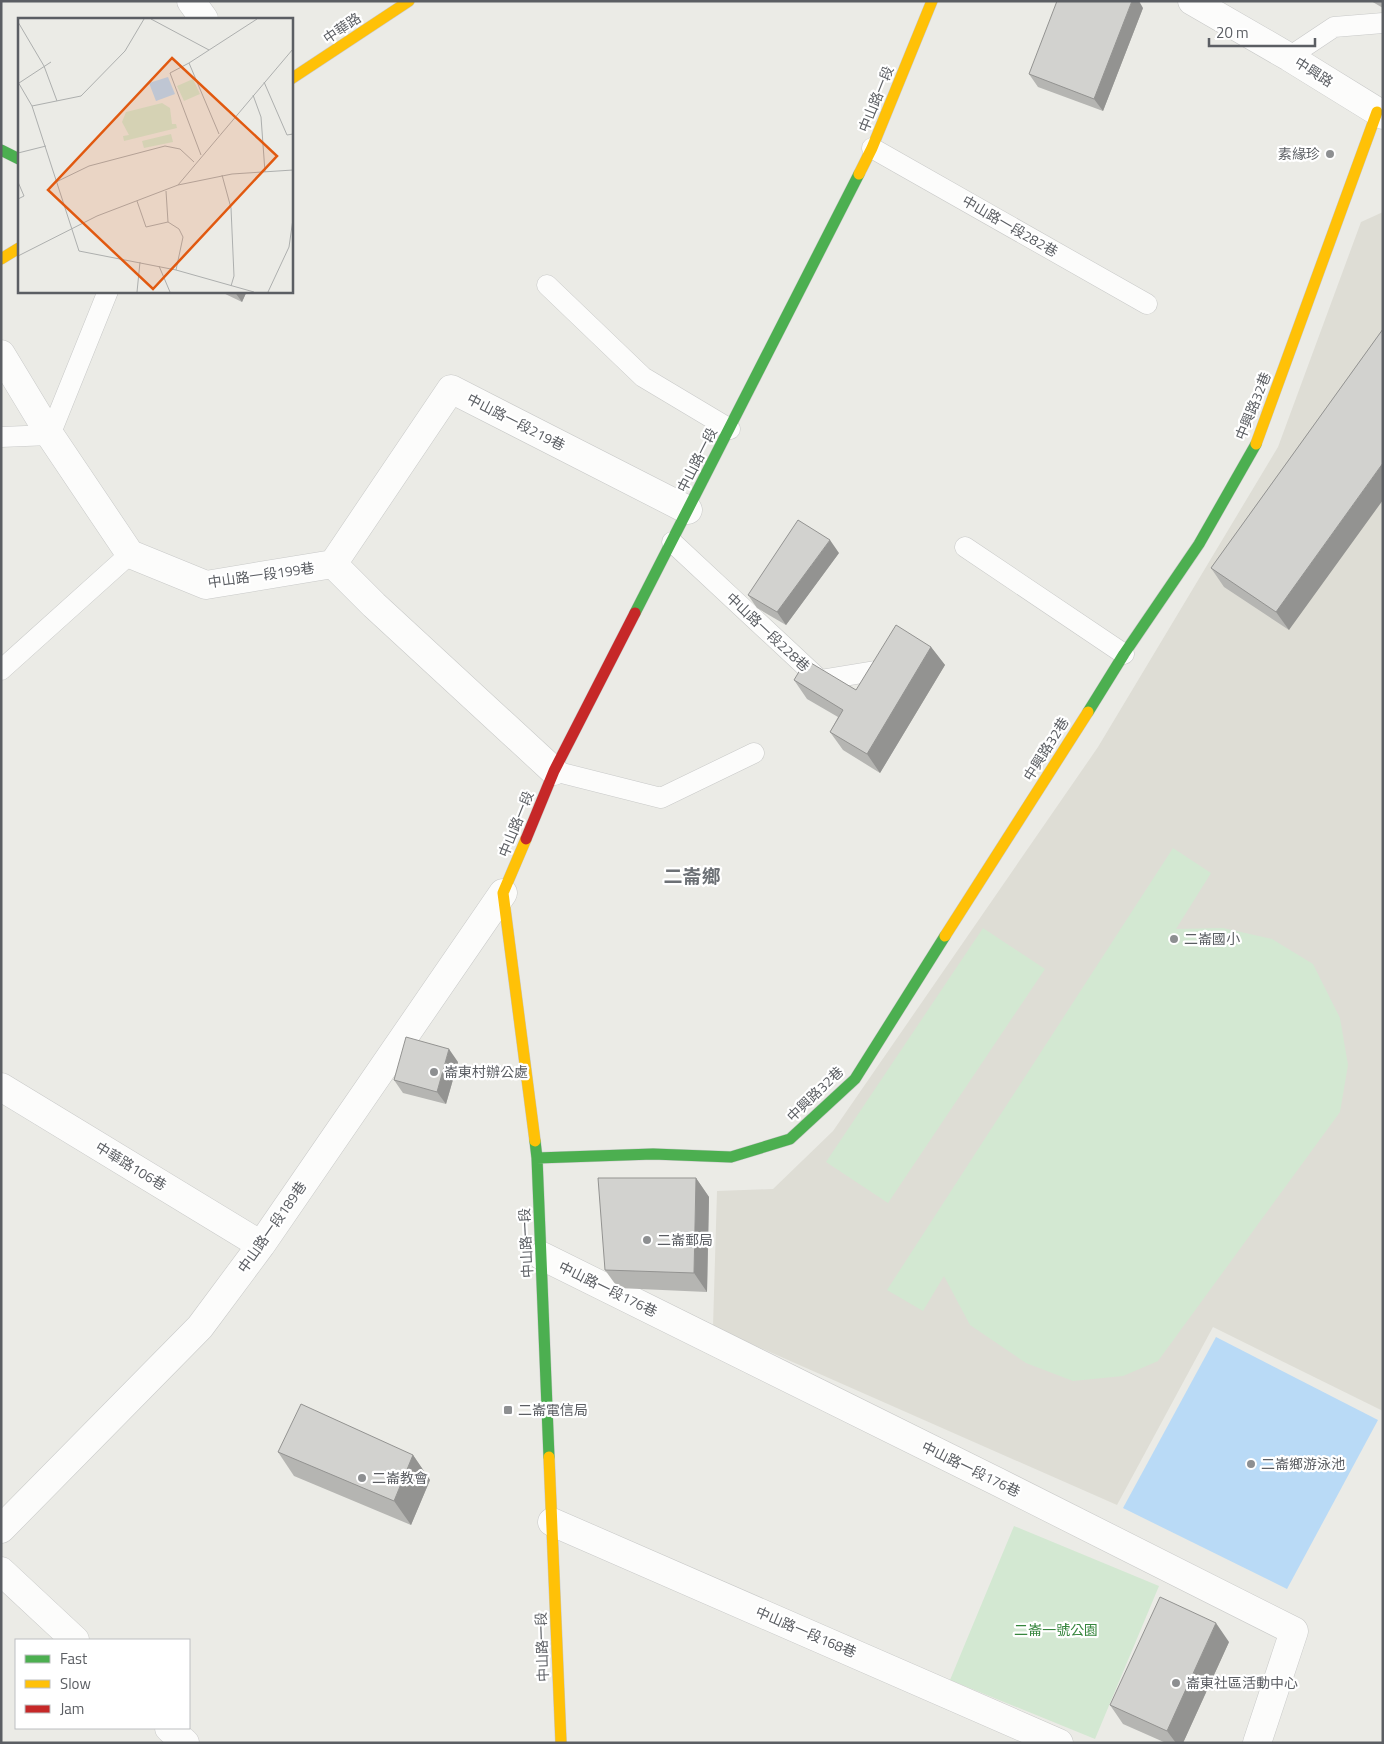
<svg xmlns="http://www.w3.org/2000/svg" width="1384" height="1744" viewBox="0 0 1384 1744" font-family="'Titillium Web','Noto Sans TC',sans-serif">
<rect width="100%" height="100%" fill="#ebebe6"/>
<!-- education -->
<path fill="#deddd5" d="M1383,212V1411L1213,1327L1117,1505L713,1327L717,1191L773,1189L833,1131L1098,747L1278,447L1361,222Z"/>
<!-- green -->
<path fill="#d3e8d2" d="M1173,848L1211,873L1176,929L1223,928L1272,939L1313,964L1340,1018L1348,1065L1340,1112L1158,1361L1123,1376L1073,1381L1026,1363L970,1325L944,1276L923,1311L887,1290Z
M983,928L1045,969L888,1203L826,1162Z
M1014,1526L1159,1586L1095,1739L950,1680Z"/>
<!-- water -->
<path fill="#b9daf6" d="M1216,1337L1378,1420L1287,1589L1123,1508Z"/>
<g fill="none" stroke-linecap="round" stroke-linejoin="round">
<defs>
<path id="lane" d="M1289,57L1334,27L1383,23
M872,148L1147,304
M547,285L643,377L730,429
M1,437L50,435L108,291
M672,542L820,680L881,670
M965,547L1124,654
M1,670L130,554
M554,771L661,798L754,753"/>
<path id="street" d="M191,1L204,19
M1192,1L1289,57L1383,115
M1,354L50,435L130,554L206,585L333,564L374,605L554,771
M333,564L451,389L688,510
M1,1087L261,1245
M542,1256L998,1482L1294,1631L1257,1743
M552,1522L1059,1743
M1,1529L200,1327L261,1245L503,893
M1,1571L75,1640
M169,1728L185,1743"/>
<path id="fast" d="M1,150L19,159
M635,613L859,174
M1088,712L1124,654L1199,544L1256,444
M535,1141L537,1158L549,1457
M537,1158L653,1154L731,1157L790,1139L855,1079L945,936"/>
<path id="slow" d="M291,79L409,1
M859,174L872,148L932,1
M1,259L19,248
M1256,444L1377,112
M526,839L503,893L535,1141
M945,936L1088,712
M549,1457L561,1743"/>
<path id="jam" d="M526,839L554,771L635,613"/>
</defs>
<!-- lane casing -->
<use href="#lane" stroke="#c8c9c8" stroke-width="21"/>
<!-- street casing -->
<use href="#street" stroke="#c8c9c8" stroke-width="29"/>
<!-- fast casing -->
<use href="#fast" stroke="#c9c9c9" stroke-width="12"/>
<!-- slow casing -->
<use href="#slow" stroke="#c9c9c9" stroke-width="12"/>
<!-- jam casing -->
<use href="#jam" stroke="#c9c9c9" stroke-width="12"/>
<!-- lane -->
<use href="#lane" stroke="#fcfcfb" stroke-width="20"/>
<!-- street -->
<use href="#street" stroke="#fcfcfb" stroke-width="28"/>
<!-- fast -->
<use href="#fast" stroke="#4caf50" stroke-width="11"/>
<!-- slow -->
<use href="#slow" stroke="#ffc107" stroke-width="11"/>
<!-- jam -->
<use href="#jam" stroke="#c62828" stroke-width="11"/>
</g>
<!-- wall -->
<path fill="#b5b5b2" d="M1371,1H1383V8Z
M1143,8L1103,111L1038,87L1029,74Z
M219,291H247L242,302Z
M1383,329L1289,630L1224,587L1211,568Z
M839,553L786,625L757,608L748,595Z
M931,647L945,665L880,773L843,750L830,732L838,717L807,699L794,680L856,690Z
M458,1062L446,1104L403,1093L394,1080Z
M696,1178L709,1197L707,1292L618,1288L605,1270Z
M278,1452L413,1455L430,1480L411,1525L294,1476Z
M1229,1642L1183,1743H1166L1123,1724L1110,1705Z"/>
<!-- shaded-wall -->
<path fill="#939391" d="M1132,1H1139L1143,8L1103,111L1094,99Z
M234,291H247L242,302Z
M1383,463V500L1289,630L1276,612Z
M830,540L839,553L786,625L777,612Z
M931,647L945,665L880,773L867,754Z
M449,1049L458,1062L446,1104L437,1092Z
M696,1178L709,1197L707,1292L694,1273Z
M413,1455L430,1480L411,1525L394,1501Z
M1216,1623L1229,1642L1183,1743H1176L1167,1731Z"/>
<!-- building -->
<path fill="#d2d2cf" stroke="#939391" d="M1057,1H1132L1094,99L1029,74Z
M1383,329V463L1276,612L1211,568Z
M798,520L830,540L777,612L748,595Z
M896,625L931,647L867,754L830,732L843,710L794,680L806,660L856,690Z
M406,1037L449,1049L437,1092L394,1080Z
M598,1178H696L694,1273L605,1270Z
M301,1404L413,1455L394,1501L278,1452Z
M1160,1597L1216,1623L1167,1731L1110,1705Z"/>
<!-- markers -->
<g fill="#8d8f91" stroke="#fff" stroke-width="2">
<circle cx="1330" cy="154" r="5"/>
<circle cx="1174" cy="939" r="5"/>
<circle cx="434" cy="1072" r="5"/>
<circle cx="647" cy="1240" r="5"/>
<rect x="503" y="1405" width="10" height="10" rx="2.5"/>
<circle cx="1251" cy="1464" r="5"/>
<circle cx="362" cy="1478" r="5"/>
<circle cx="1176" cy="1683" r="5"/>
</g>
<g text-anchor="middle" stroke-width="4.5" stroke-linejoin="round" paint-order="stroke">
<!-- street labels -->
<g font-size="14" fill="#5b5e63" stroke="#fff">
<text transform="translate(342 28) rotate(-34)" y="5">中華路</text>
<text transform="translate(1314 72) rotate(32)" y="5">中興路</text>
<text transform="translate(876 99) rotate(-68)" y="5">中山路一段</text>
<text transform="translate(1010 226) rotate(30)" y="5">中山路一段282巷</text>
<text transform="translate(1253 406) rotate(-68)" y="5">中興路32巷</text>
<text transform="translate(516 422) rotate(27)" y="5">中山路一段219巷</text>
<text transform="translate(697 460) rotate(-63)" y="5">中山路一段</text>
<text transform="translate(261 575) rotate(-8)" y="5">中山路一段199巷</text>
<text transform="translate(768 632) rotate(43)" y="5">中山路一段228巷</text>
<text transform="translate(1046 749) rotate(-58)" y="5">中興路32巷</text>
<text transform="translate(516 824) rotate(-68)" y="5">中山路一段</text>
<text transform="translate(815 1094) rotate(-44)" y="5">中興路32巷</text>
<text transform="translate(131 1166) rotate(31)" y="5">中華路106巷</text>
<text transform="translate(272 1227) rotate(-55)" y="5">中山路一段189巷</text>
<text transform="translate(526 1243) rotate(-93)" y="5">中山路一段</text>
<text transform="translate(608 1289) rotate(26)" y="5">中山路一段176巷</text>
<text transform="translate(971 1469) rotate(26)" y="5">中山路一段176巷</text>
<text transform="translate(806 1632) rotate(23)" y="5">中山路一段168巷</text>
<text transform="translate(542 1647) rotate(-92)" y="5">中山路一段</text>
</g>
<!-- poi labels -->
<g font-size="14" fill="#5b5e63" stroke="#fff" text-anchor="start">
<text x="1320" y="159" text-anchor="end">素緣珍</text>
<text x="1184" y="944">二崙國小</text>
<text x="444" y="1077">崙東村辦公處</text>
<text x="657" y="1245">二崙郵局</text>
<text x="518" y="1415">二崙電信局</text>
<text x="1261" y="1469">二崙鄉游泳池</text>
<text x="372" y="1483">二崙教會</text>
<text x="1186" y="1688">崙東社區活動中心</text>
</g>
<!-- park labels -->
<g font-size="14" fill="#37863e" stroke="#fff">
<text x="1056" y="1635">二崙一號公園</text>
</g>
<!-- district labels -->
<g font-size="19" font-weight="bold" fill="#6c7075" stroke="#fff">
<text x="692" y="883">二崙鄉</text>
</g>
</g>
<!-- overview -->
<g transform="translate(18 18)">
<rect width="275" height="275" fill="#ebebe6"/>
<path d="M175,61L182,76L166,83L159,68ZM144,85L152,90L154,106H158L159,110L106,123L105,118L111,117L104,104L108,94ZM153,116L155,124L126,130L124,123Z" fill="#d3e8d2"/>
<path d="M150,59L157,76L138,83L131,65Z" fill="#b9daf6"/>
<path fill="none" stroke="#adafae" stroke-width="1" d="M133,1L191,32M0,4L26,48L39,83M171,45L152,55L183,137M0,64L14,88L61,233L158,252L236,274M246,64L269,117L275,116M1,65L33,44M235,77L243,99L247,154M14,88L63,78L107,33L126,1M201,116L171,45L239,1M0,135L28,128M204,157L213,190L216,258L213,268M0,164L6,178L0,181M38,164L71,148L147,128L162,131L176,144M160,167L214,156L275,152M148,173L150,204L161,211L165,219L158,252M119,183L128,209L150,204M0,238L79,198L160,167L275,31M141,248L152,274M119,274L122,244M250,274L271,229L275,201"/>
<path fill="#e15910" fill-opacity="0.15" stroke="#e15910" stroke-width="2.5" d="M154,40L259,138L135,271L30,172Z"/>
<rect width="275" height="275" fill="none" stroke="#5b5e63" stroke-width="2.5"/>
</g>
<!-- border -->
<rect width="1384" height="1744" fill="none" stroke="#5b5e63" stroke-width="5"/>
<!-- legend -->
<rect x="15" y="1639" width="175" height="90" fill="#ffffff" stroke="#bdbfc1"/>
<rect x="25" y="1655" width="25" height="8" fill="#4caf50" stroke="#bdbfc1"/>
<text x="60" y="1664" font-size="15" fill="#5b5e63">Fast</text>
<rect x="25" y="1680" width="25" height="8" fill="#ffc107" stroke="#bdbfc1"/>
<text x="60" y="1689" font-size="15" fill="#5b5e63">Slow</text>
<rect x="25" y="1705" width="25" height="8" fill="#c62828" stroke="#bdbfc1"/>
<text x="60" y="1714" font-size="15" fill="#5b5e63">Jam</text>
<!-- scale -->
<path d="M1209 38v8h106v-8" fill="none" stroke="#5b5e63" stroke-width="2.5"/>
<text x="1216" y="38" font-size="15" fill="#5b5e63" stroke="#ffffff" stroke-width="4" paint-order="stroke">20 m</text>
</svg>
